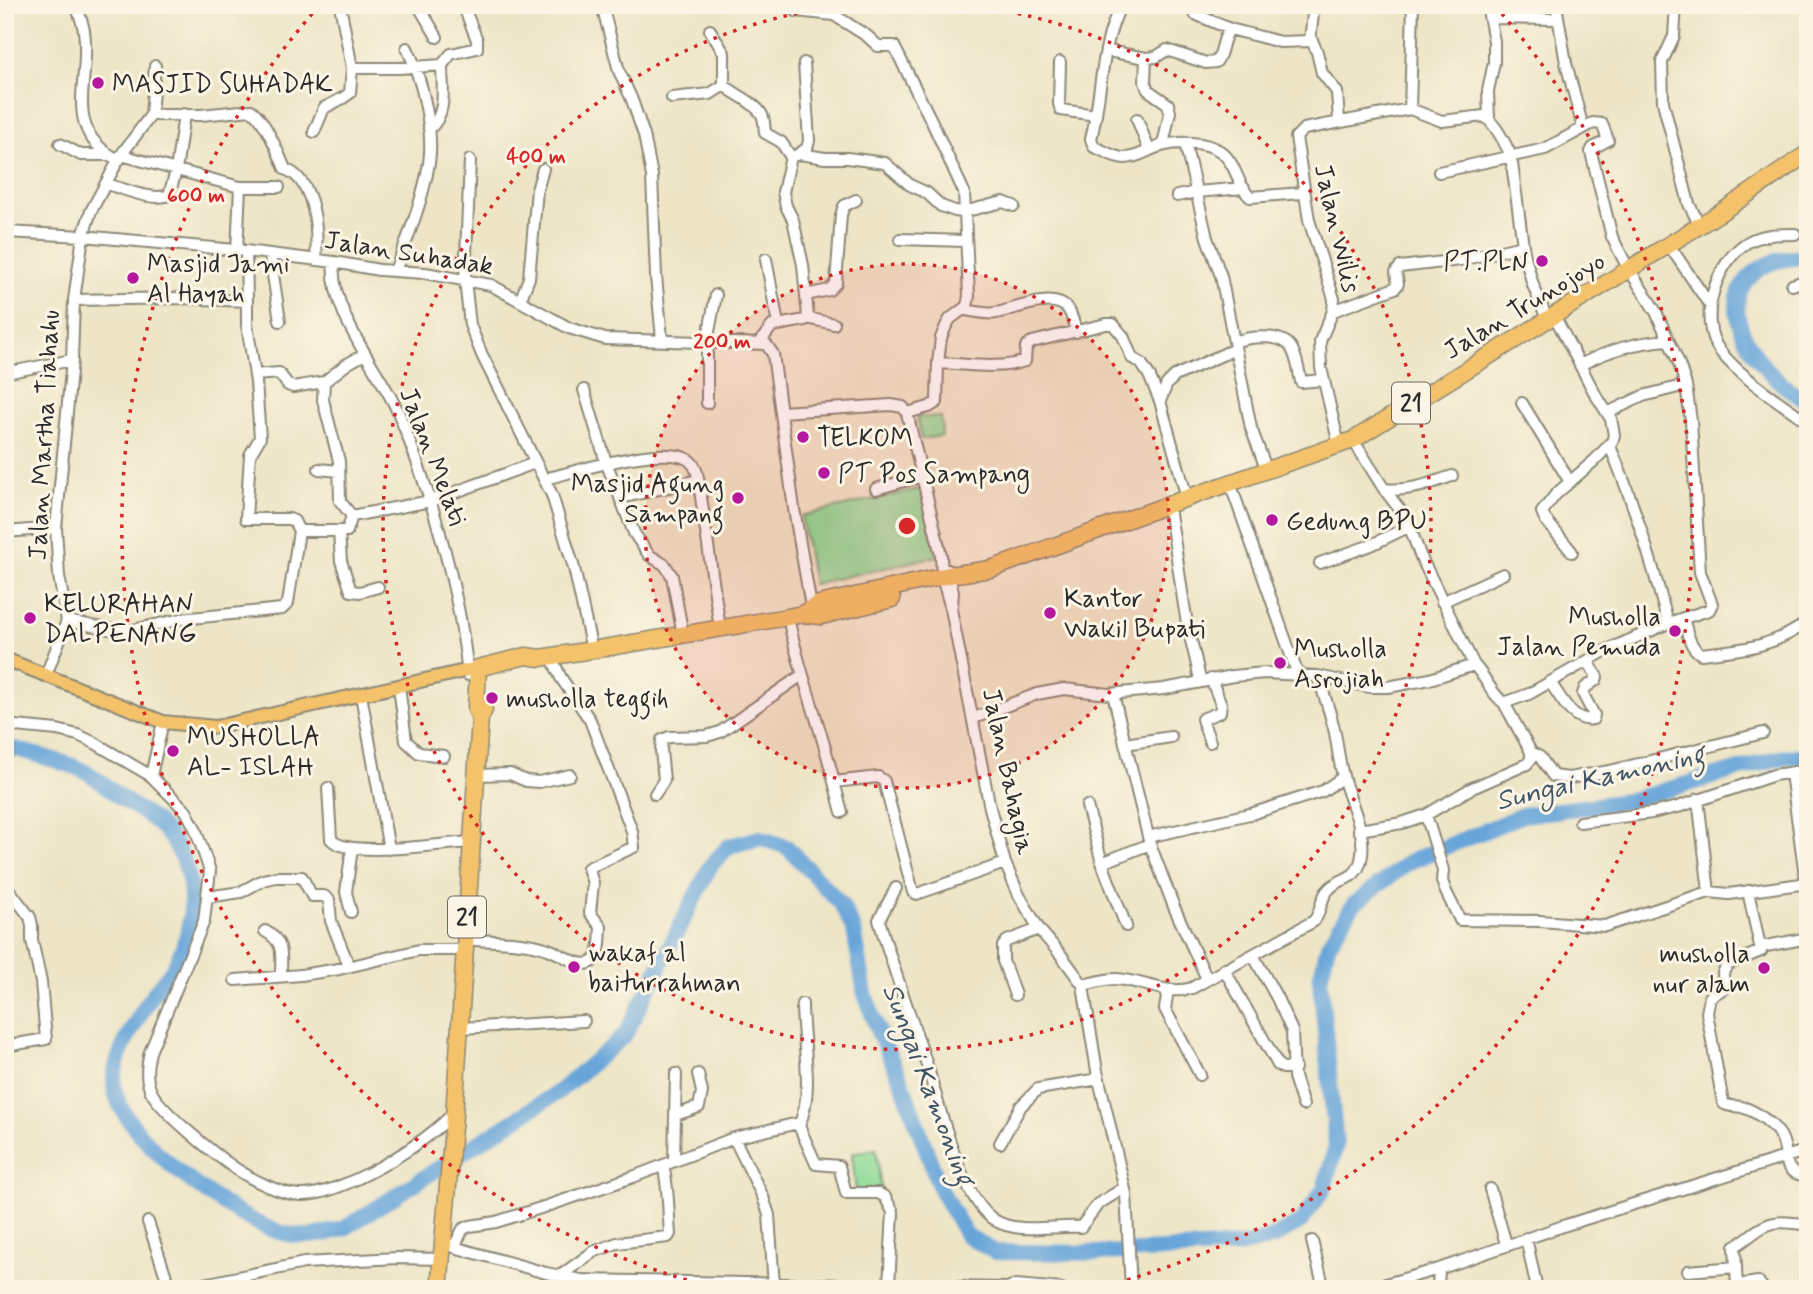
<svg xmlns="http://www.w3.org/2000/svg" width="1813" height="1294" viewBox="0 0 1813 1294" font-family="Mynerve,sans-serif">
<rect width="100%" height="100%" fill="#fcf5e5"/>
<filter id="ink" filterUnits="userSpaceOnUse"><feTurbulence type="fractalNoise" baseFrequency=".0143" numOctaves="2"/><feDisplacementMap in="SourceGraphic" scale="14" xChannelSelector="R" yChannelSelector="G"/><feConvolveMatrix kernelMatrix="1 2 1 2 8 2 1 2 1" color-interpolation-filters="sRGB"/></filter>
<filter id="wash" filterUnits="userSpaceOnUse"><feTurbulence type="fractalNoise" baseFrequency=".00686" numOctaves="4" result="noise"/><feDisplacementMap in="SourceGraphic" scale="28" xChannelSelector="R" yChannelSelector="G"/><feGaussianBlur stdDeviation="1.57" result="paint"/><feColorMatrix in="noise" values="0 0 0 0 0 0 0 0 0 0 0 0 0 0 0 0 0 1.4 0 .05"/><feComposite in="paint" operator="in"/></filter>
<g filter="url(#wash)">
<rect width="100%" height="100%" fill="#ede5c6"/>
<!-- green -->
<path fill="#8fda97" stroke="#5d8261" stroke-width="2" d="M917,417H941L942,436L921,439Z
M922,488L937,556L813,584L801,516Z
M876,1149L881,1190L856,1192L852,1153Z"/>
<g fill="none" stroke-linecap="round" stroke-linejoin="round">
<!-- river -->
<path stroke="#68a5d9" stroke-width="16" d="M1808,256C1796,258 1781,258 1771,263C1709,290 1744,351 1781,383C1789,390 1799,396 1808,402
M5,751L16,749C38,756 62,761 82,770C96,776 109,789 121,798C132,806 145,813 156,822C197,859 200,916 176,963C171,974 161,983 154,993C140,1014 115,1054 114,1079C110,1134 236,1221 283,1233C307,1239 322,1235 345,1228L557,1093L625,1035L711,865L729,846L760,838L787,847L841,904L854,930L865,994L879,1034L901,1080L941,1191L966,1235L995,1252L1104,1253L1241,1246L1274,1237L1301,1222L1324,1189L1336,1145L1320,979L1328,945L1354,904L1409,862L1523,815L1627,801L1779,758L1808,755"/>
</g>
</g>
<g filter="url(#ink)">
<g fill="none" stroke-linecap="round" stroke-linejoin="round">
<defs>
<path id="minor" d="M76,5C79,14 83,23 84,31C92,79 59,131 119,160
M340,5L352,68
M418,5L437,37
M602,5L619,71L632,100L644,135L652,176L656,276L662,339
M1121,5C1100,46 1102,95 1091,139L1094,147C1103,150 1114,158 1125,158C1138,158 1149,149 1161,146C1179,141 1205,141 1220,151C1237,163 1237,186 1250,197L1303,193
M1487,5L1494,41V62L1488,91L1489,119
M1556,5L1566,63L1583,128
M1676,5L1674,36L1662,62L1663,102L1689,204L1700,226
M796,11L834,15L867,36L878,46H894L932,122L964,192L969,296L967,306L950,319L946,326L941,338L938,363
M1195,14L1230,29
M1490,18L1558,19
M710,30L724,53V85C735,95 755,102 762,115C765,121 764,127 765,133L781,142L791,157
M1311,38L1317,52L1322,73L1337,92L1339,121
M1108,51L1146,58L1156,57L1167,50L1206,63L1216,62C1224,52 1221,39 1230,29L1280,42L1310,41L1314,5
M1146,58L1145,82L1148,90L1168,104L1170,112L1163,145
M1060,62L1059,104L1061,110L1096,115
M672,98L710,94L724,85
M1410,109L1413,5
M151,115H201L251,110C264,118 279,154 285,169C316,181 318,232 316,260
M1137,119L1149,150
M429,129C448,114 442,87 442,65
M314,132L324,108L343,98L350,93L352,68H399L442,65L451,54L477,48V40L463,5
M1185,143L1207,238L1221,276L1251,428L1267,471
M60,144L81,155H109
M800,154L825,158H847L885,163L910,185L927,193L941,206L955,211L963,212L1003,202L1014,206
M121,155L240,187L237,251
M797,155L807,148L809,141L804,63
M470,160L465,280L470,325L482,355L552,495L574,568L592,650
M1439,172L1545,149L1593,123L1602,124L1608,140L1593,148L1591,152L1612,237L1629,270
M106,184C123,188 152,202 169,195L176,171L184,114
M240,187H279
M1177,196L1196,192L1244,188
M5,232L83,236L246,251L334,262L379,270L425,273L491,285L569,328L605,339L766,344L773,354L794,509L812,612
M1795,234C1779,234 1762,234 1748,242C1717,260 1696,320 1720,351C1741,378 1780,402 1808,422
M900,239L965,241
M1669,245L1709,304
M270,255L280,321
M766,259L778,324
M334,262C329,307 371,360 391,398C398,410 403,424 408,437C437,514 460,593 468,675
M1629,269L1656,312L1678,361L1686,385L1691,421L1700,572L1712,604L1709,610L1668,623
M395,271C408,237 423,200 429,163C434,131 422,78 407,48
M1792,285L1808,280
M806,295L829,290L836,283L841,215L844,206L856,200
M74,300L181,298L247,301L246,251
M247,301V325L256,382L260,438L250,455L246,519H289L294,521L299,531H347L352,516
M520,301L529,278L537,190L543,169
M964,310C975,311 985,315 996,313C1013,310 1049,293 1066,307C1072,312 1074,325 1076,332
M1333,311L1395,288L1398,284L1396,272L1400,267L1460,260L1523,246
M1555,317L1594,392L1611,419L1614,435L1612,442L1595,460L1556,494L1542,512L1545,519L1572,552
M807,318L834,324
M760,342L772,326L805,320L808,317L803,265L793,220L786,206L783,192L791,157
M1234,342C1248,337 1283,332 1292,349C1297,358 1299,371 1301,382L1323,380
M1580,365C1611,349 1634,343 1668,340
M5,373L72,360
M255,375L279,373L288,385L293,387L324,382
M584,390L606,462L634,533L649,555L665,565L672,576L683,635
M1160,401L1167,384L1175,376L1235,349
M707,403V342L716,295
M1522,403L1570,482
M781,412L891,405L903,407L907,413L941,555L942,577L951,609L990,808L1005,863L1019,895L1039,929L1061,955L1083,985L1084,992L1097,1071L1126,1194L1131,1289
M907,413L929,407L937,402L938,363C966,364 999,370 1025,361L1026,347L1032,342L1106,324H1113L1123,336L1132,358L1141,363L1149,375L1160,401L1187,498
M1607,413L1643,396L1686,385
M1353,440L1384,489L1407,519L1420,555L1474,665C1486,677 1491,694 1504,703L1529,694L1603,652L1668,623C1652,562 1634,502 1609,444
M1339,445L1321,368L1320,341L1333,311L1334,299L1309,220L1296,137L1304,129L1410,109L1442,121L1484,116C1496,124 1505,143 1511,156L1524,253L1533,285L1548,321
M319,469L339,471
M545,479C574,472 663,443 689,460C698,467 698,479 700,490L720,629
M1230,483L1298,675
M876,489L922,476
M1384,489C1409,492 1429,484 1452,476
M621,498L698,480
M1168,504C1176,544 1180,584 1187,623C1191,643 1197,661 1200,681
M352,516L431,501L535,463
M352,516L340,501L339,461L323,400L324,382L347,364L365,354
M5,532L56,528
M339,532L341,561L351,591L360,592L378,587
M1320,563L1371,545L1410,526
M948,570L953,592L952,606
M1442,602L1503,574
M788,617C799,673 821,726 834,782L878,777L884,781L913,892L917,894L1005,863
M1683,618C1687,631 1689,647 1701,654C1744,649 1771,648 1808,622
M67,621L124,632L181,619L282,609L288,603L299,531
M46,675L67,621L59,576L56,528L72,360L74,300L83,236L91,211L121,155L151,115L155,66
M1550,682C1560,696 1572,723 1593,719L1594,715L1583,694L1585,688L1596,680L1597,677L1588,661
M399,686L406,741L419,753L444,756
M1113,694L1150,844L1174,907L1207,979
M361,695L389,849
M974,718L1037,694L1064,689L1109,694L1164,689L1233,676L1265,673L1318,676L1369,687H1388L1430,679L1474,665
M5,725L57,730L78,735L95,743L151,776L186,811L195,828L210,871L204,921L150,1052C147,1064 145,1077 150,1089C157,1109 217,1156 236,1169C253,1180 280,1194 300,1195C340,1197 429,1142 454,1112
M1210,742L1202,719L1220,712L1221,704L1211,679
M1125,744L1171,737
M1531,752L1540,757L1553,776L1569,778L1610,771L1763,733
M1791,773L1806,883
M476,775L510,774L526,781L539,782L570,775
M151,776L163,722
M834,782L842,812
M328,788L331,839C346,859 444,843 472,842
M655,794L664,780L661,750L662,740L669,737L707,736L720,732L802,675
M1698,799L1709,892
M1087,806L1102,863L1150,844
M1426,815L1443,870L1442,881L1446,892L1460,920L1540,921L1605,926L1709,892L1729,894L1808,883
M1580,822L1652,813L1678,807L1774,775L1808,770
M1359,830L1402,823L1426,815L1470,789L1527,764L1531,759V752L1504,703
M1148,837L1254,813L1323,791L1343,777
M1102,863L1126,926
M896,888L879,920C893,968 910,1015 926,1062C939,1102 959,1199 996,1221C1018,1234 1056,1225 1081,1227L1098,1204L1124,1188
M1748,891L1761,951L1727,965L1723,973L1724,988L1710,997L1707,1013L1723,1103C1730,1108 1737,1105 1745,1108C1757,1112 1773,1124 1780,1135C1792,1154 1776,1173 1808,1176
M207,897L241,892L263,880L276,877H302L312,896H324L329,900L331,921L349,966
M351,912L346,892L352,848
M265,931C285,942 281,954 281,975
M465,939C491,942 523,940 548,949C560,953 577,967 590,963C602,958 600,937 601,927L590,913L593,883L588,868L634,847L632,831L590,720L561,678L551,656
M1761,947L1808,938
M1253,955L1277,998L1292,1031L1294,1077L1303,1105
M1224,969L1278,1065L1283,1068H1295
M235,980L301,975L339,969L419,950H464
M1083,985C1093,983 1104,979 1116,979C1141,980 1167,996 1192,988L1314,921C1322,911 1320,897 1330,888C1341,877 1356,881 1361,860C1368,833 1349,802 1343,776C1339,762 1338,748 1335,733C1331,714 1324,695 1318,676
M1168,990L1165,1009L1200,1075
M1015,995L1003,961V946L1007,941L1039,929
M460,1028L584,1021
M5,1046L46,1039L41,982L32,940V925L30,917L6,886
M675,1115L699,1107L702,1092L698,1074
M799,1126C815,1089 802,1044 802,1004
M5,1133L7,1173
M734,1138L763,1197L769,1215L774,1286
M1000,1143L1021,1106L1038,1089L1099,1079
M674,1161L676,1074
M1490,1189L1506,1244
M148,1222L170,1289
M1526,1238L1537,1289
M1312,1241L1324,1289
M444,1242L454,1247L546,1273L581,1280L1007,1288L1016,1285L1062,1289
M454,1247L463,1229L470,1226L496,1222L547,1206L633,1177L734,1138L794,1124L799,1126L816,1164L839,1166L846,1193H878L885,1197L893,1212L889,1286
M1688,1271L1736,1267
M560,1276L593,1252L617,1243L668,1237L670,1234C668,1210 669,1189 663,1165
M1738,1285L1758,1282L1764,1289
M181,1289L304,1263L397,1258L442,1259
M1368,1289L1439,1269L1566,1225L1808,1150
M1438,1289L1439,1269
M1737,1289L1735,1246C1745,1241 1753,1232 1763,1227C1777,1219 1793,1223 1808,1225"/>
<path id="major" d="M5,659L163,722L216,727L478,668"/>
<path id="highway" d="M802,614L821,616L892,599
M480,718L476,709L478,668L526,656L540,658L592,650L788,617L802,614L819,604L949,575L991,569L1187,498L1353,440L1723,211L1808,153
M439,1289L454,1116L480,718L484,710"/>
</defs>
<!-- minor casing -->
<use href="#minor" stroke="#8c8878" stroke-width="14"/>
<!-- major casing -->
<use href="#major" stroke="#8c8878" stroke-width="16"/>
<!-- highway casing -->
<use href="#highway" stroke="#8c8878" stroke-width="19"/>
<!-- minor -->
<use href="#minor" stroke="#fff" stroke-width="10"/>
<!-- major -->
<use href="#major" stroke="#f3c26a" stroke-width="12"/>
<!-- highway -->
<use href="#highway" stroke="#f3c26a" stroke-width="16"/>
</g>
</g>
<!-- distance rings -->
<circle cx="907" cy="526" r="262" fill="#d62828" fill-opacity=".12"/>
<g fill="none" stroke="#d62828" stroke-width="3.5" stroke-dasharray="3.5 7">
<circle cx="907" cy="526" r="262"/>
<path d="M966 5A524 524 0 1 1 848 5"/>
<path d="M717 1288A785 785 0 0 1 319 6M1495 6A785 785 0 0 1 1097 1288"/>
</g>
<!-- markers -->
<g fill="#b5179e" stroke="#fcf5e5" stroke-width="2.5">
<circle cx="98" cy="83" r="7"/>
<circle cx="1542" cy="261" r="7"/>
<circle cx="133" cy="278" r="7"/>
<circle cx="803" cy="437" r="7"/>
<circle cx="824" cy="473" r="7"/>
<circle cx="738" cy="498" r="7"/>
<circle cx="1272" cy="520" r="7"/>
<circle cx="1050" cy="613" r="7"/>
<circle cx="30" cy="618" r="7"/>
<circle cx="1675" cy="631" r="7"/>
<circle cx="1280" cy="663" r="7"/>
<circle cx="492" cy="698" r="7"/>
<circle cx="173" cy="751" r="7"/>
<circle cx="574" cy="967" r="7"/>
<circle cx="1764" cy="968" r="7"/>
</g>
<g text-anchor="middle" stroke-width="6" stroke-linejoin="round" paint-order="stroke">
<!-- shield labels -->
<g fill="#fcf5e5" stroke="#6a6863" stroke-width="2">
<rect x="1392" y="382.5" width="38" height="41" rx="5"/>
<rect x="448" y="896.5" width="38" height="41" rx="5"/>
</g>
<g font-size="24" font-weight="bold" fill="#2b2b2b">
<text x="1411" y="411">21</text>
<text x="467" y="925">21</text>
</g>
<!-- poi labels -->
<g font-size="26" fill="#2b2b2b" stroke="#fcf5e5" text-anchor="start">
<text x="112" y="92">MASJID SUHADAK</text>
<text x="1528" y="270" text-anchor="end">PT.PLN</text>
<text x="147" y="272">Masjid Jami<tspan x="147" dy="30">Al Hayah</tspan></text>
<text x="817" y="446">TELKOM</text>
<text x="838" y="482">PT Pos Sampang</text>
<text x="724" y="492" text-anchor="end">Masjid Agung<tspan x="724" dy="30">Sampang</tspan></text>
<text x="1286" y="529">Gedung BPU</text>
<text x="1064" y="607">Kantor<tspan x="1064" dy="30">Wakil Bupati</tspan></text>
<text x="44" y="612">KELURAHAN<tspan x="44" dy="30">DALPENANG</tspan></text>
<text x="1661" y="625" text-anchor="end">Musholla<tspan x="1661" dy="30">Jalan Pemuda</tspan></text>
<text x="1294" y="657">Musholla<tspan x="1294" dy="30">Asrojiah</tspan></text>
<text x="506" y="707">musholla teggih</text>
<text x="187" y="745">MUSHOLLA<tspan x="187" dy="30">AL- ISLAH</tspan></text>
<text x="588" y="961">wakaf al<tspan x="588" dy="30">baiturrahman</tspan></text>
<text x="1750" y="962" text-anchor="end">musholla<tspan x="1750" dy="30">nur alam</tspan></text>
</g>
<!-- street labels -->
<g font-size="26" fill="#2b2b2b" stroke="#fcf5e5">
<text transform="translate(1338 228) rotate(77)" y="9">Jalan Wilis</text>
<text transform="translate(409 252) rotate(9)" y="9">Jalan Suhadak</text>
<text transform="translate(1524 305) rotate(-31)" y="9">Jalan Trunojoyo</text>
<text transform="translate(43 435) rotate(-87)" y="9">Jalan Martha Tiahahu</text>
<text transform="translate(434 456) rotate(69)" y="9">Jalan Melati</text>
<text transform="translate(1009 771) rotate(78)" y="9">Jalan Bahagia</text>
</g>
<!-- water labels -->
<g font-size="28" font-style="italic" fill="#405668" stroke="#fcf5e5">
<text transform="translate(1600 776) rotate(-13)" y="10">Sungai Kamoning</text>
<text transform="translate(930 1084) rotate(69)" y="10">Sungai Kamoning</text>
</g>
</g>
<circle cx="907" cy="526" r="10" fill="#d62828" stroke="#fcf5e5" stroke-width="3.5"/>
<g font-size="21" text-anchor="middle" font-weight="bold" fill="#d62828" stroke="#fcf5e5" stroke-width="6" stroke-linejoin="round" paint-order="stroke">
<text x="536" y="163">400 m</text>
<text x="196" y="202">600 m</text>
<text x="722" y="348">200 m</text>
</g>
<!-- margin -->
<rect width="1813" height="1294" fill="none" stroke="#fcf5e5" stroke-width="28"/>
</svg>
